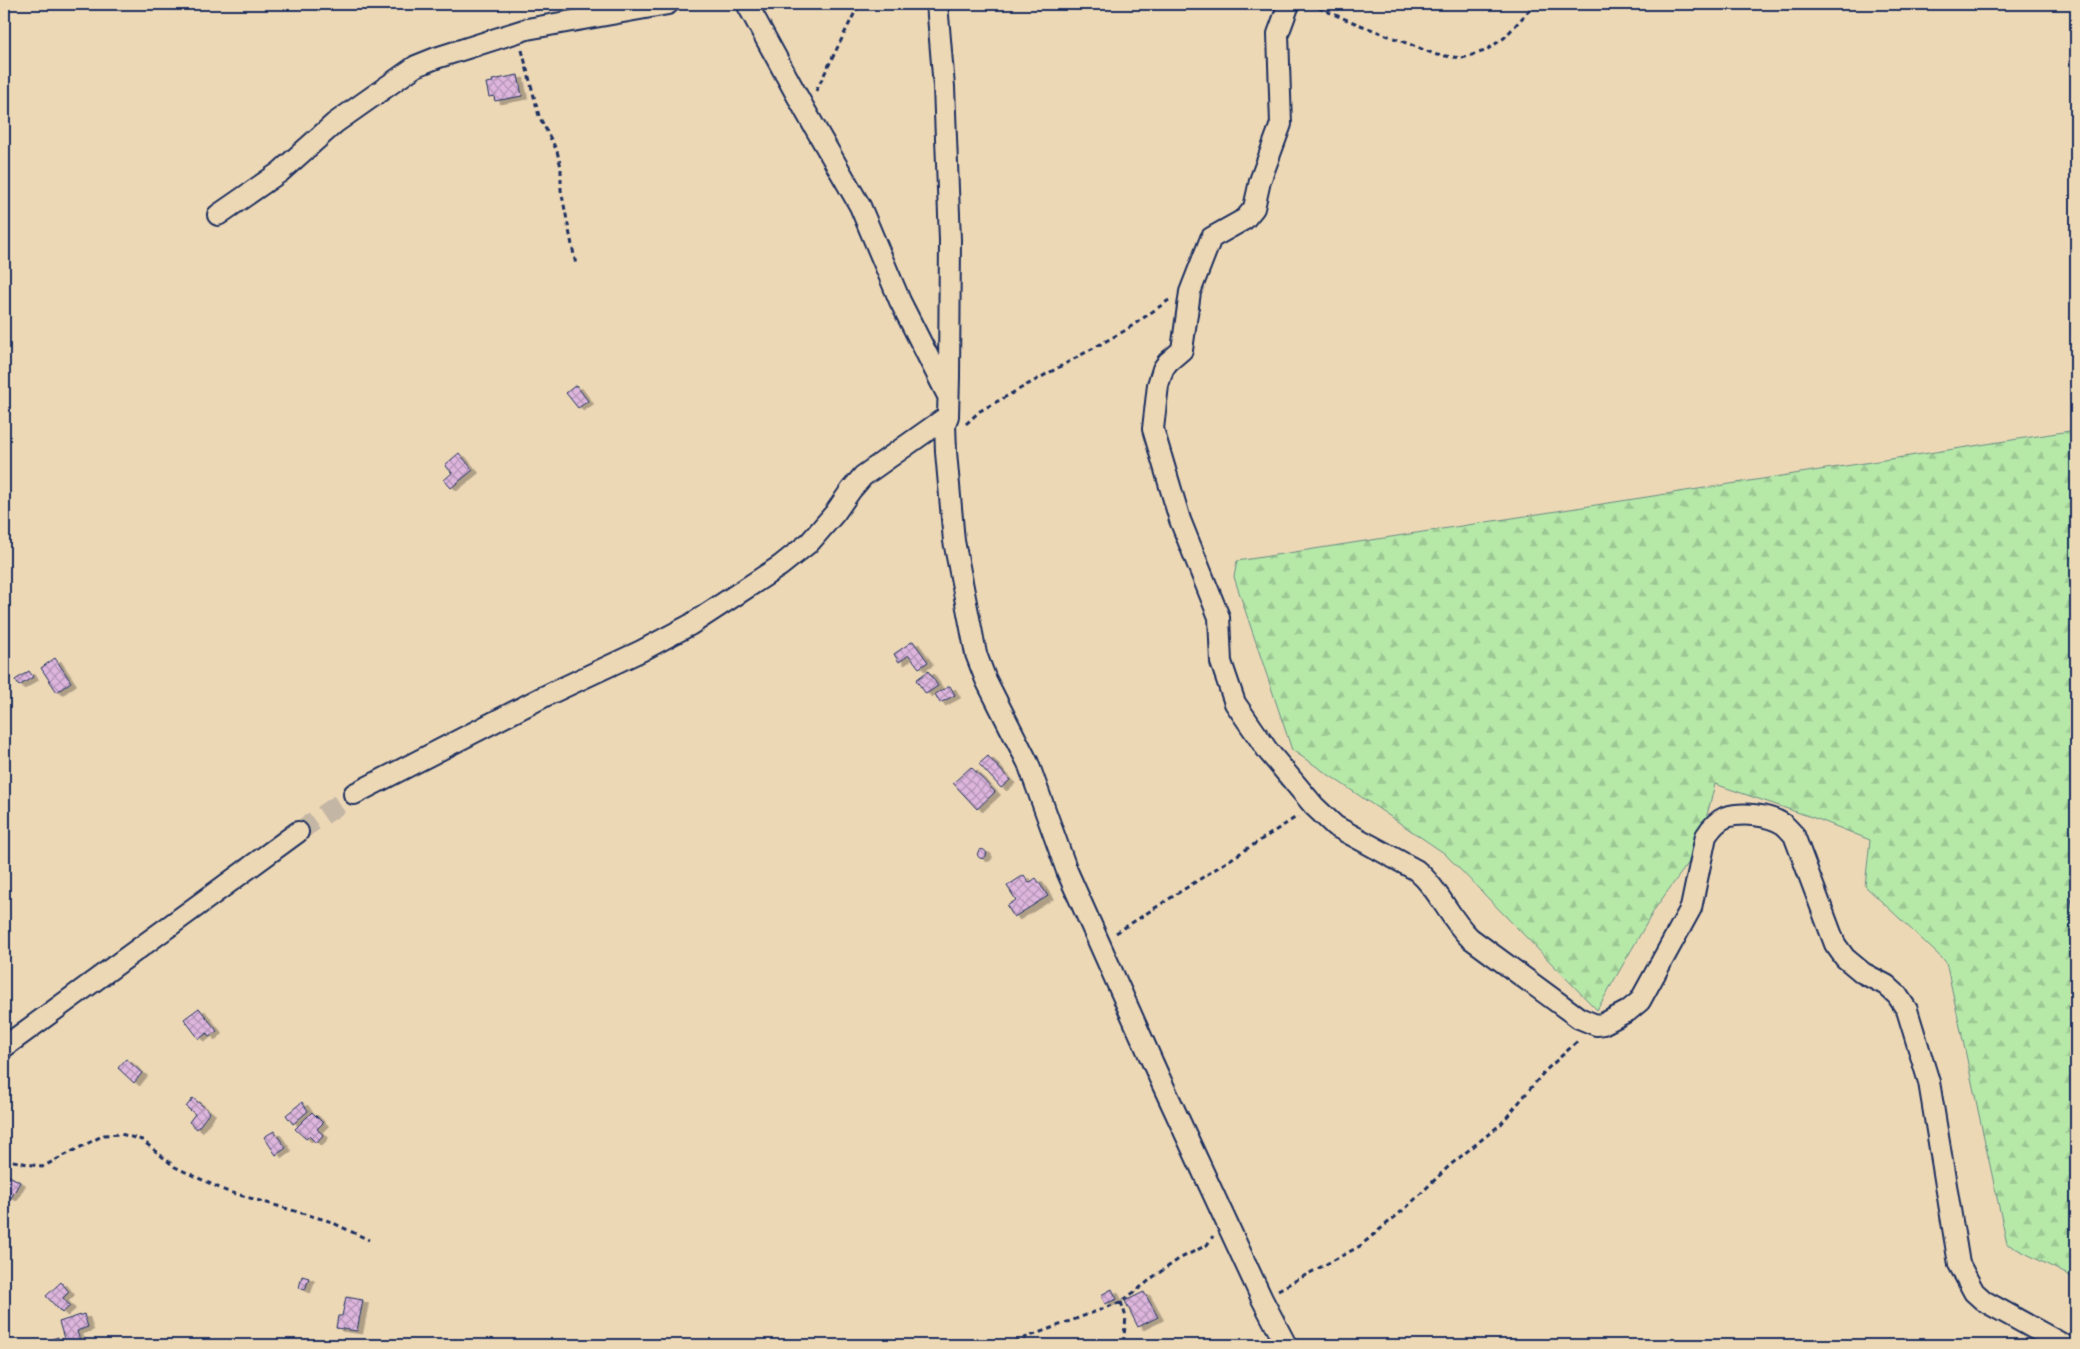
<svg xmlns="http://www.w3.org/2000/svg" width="2080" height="1349" viewBox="0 0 2080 1349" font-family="'Playpen Sans',sans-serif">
<defs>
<pattern id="forest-firs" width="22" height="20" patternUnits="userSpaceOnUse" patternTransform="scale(1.25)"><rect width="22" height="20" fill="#b6e8a8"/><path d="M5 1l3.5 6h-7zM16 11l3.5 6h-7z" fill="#9cc793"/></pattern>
<pattern id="building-cross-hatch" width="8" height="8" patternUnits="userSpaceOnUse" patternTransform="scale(1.25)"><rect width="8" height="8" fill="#deb6dd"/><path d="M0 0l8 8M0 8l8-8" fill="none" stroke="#b394b6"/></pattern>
<filter id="shadow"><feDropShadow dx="5.5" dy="3" stdDeviation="0" flood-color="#0004"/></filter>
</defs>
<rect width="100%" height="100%" fill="#edd8b6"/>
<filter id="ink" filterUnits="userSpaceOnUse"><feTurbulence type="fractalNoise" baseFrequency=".02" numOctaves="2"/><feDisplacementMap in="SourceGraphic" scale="10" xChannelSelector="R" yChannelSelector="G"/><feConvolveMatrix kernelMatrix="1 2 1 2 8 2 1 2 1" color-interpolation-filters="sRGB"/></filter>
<g filter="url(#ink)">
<!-- forest -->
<path fill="url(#forest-firs)" stroke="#688c83" d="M2076,430V1279L2007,1244L1946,962L1865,886L1870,840L1820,820L1715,784L1698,850L1656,907L1597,1010L1444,853L1292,750L1234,577L1237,561Z"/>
<!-- building -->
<path fill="url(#building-cross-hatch)" stroke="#1b2f5e" filter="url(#shadow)" d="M518,75L522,96L495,101L494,96L489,97L486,83L493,82L492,80Z
M576,385L588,401L578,408L566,393Z
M459,453L473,470L451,488L444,480L452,473L445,465Z
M913,641L928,662L919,668L909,655L899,662L894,654Z
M55,658L71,682L57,692L41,668Z
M29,671L33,677L19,686L15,680Z
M928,671L938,686L926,694L916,680Z
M950,686L955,695L940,703L935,694Z
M988,756L1010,780L1001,788L979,764Z
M971,767L995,792L977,809L953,783Z
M977.5 854a4.5 4.5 0 1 1 9 0a4.5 4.5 0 1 1-9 0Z
M1024,875L1029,883L1036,878L1048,896L1014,917L1007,906L1016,900L1007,886Z
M2076,898V922L2071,899Z
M199,1008L217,1031L209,1037L207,1033L199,1039L184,1019Z
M126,1059L142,1073L134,1083L118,1068Z
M193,1098L210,1112L197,1129L189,1122L195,1114L186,1107Z
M302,1102L308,1111L293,1124L286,1115Z
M312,1112L323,1123L317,1129L323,1135L316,1143L309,1136L306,1139L295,1129Z
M274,1131L286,1148L276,1155L264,1137Z
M4,1173L20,1182L11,1198L4,1194Z
M302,1276L309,1278L305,1290L299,1288Z
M61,1282L69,1292L63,1298L70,1306L62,1313L46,1296Z
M1112,1289L1117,1299L1105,1304L1101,1295Z
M1144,1292L1158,1317L1138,1327L1125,1301Z
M346,1297L363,1300L357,1331L336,1328L338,1316H342Z
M84,1314L88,1327L77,1331L81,1344L66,1345L59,1322Z
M58,1337L60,1345H47L46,1341Z"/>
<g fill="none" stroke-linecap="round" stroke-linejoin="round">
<!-- street-tunnel -->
<path stroke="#c3b6a4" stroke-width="20" stroke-dasharray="20 10" stroke-linecap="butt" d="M298,832L354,794"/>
<defs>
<path id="street" d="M747,4L806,112L860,206L900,301L947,394
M937,4L944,87L950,240L949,377L948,416L945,424L946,452L954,541L976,654L986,680L1028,763L1067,871L1160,1079L1262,1299L1286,1345
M1289,4L1278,34L1281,124L1260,181L1254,208L1245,219L1211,238L1190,292L1182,350L1168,362L1163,369L1158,385L1153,429L1180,520L1219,617L1221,662L1235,703L1268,751L1314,806L1335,826L1416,870C1439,889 1449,918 1470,938L1579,1018L1596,1025L1603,1024L1628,1011L1640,1001L1691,908L1706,836C1711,828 1717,821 1726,817C1742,812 1769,815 1783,824C1787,827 1791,832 1794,835L1835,944L1845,958L1863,973L1886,985L1897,995L1907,1010L1929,1082L1959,1264L1974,1292L1984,1301L2064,1345
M218,215L280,172L335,123L416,66L436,58L527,29L668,4
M354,794L543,697L641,651L690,625L780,566L810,542L835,513L851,490L863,476L948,416
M4,1047L298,832"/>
</defs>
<!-- street casing -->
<use href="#street" stroke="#1b2f5e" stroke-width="24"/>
<!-- path -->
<path stroke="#1b2f5e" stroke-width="3" stroke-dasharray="5 4" stroke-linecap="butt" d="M1310,4L1340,17L1437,55L1462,58L1485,51L1504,38L1535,4
M522,50L539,116L557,151L561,167V190L576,265
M816,91L859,4
M966,424L980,411L1126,330L1169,300
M1116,933L1298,816
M4,1159L42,1167L104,1135L121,1134L142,1140L175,1167L226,1191L329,1221L369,1240
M1278,1290L1360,1246L1407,1207L1449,1166L1501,1124L1545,1071L1580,1039
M1121,1302L1126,1317L1123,1345
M1006,1345L1121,1302L1145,1284L1153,1277L1179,1259L1207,1245L1213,1236"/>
<!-- street -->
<use href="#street" stroke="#edd8b6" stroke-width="20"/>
</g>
</g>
<!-- margin -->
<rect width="2080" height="1349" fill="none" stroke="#edd8b6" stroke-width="20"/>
<rect x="10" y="10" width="2060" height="1329" fill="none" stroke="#1b2f5e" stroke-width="2" filter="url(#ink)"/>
</svg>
